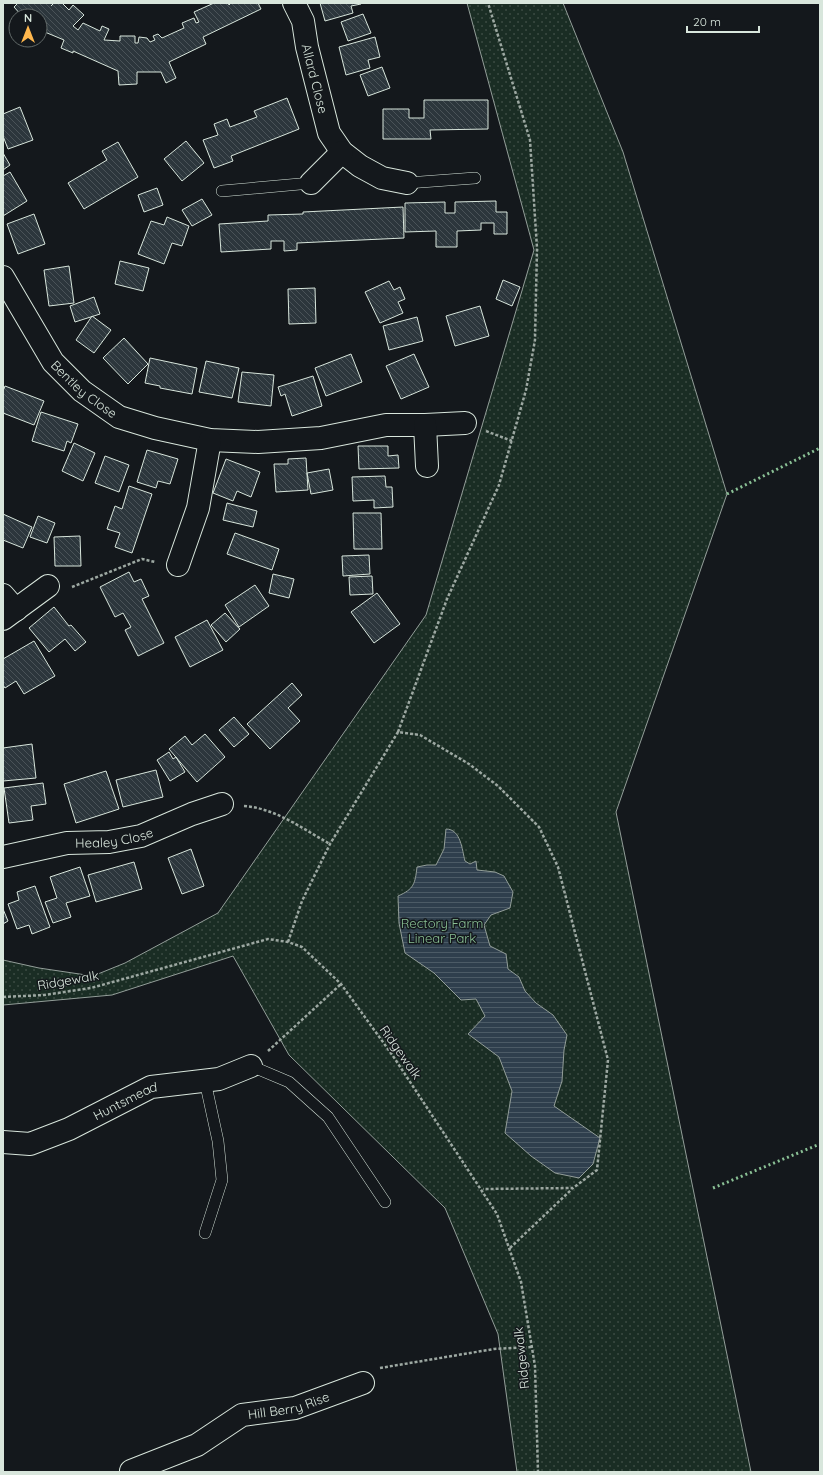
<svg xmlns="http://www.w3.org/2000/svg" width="823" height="1475" viewBox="0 0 823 1475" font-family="Quicksand,sans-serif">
<defs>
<pattern id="park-dots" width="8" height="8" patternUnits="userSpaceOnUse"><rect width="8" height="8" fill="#1a2d24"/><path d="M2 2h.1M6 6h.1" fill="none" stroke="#3b4b43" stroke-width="1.8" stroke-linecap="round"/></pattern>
<pattern id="water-rules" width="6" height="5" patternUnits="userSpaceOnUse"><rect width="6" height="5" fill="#2f3f4d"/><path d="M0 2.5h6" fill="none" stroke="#4c5b66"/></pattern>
<pattern id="building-back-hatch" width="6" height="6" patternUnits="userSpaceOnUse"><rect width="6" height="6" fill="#2c363c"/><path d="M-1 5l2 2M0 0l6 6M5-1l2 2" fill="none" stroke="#4a5358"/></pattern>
</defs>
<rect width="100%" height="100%" fill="#14181c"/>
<!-- park -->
<path fill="url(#park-dots)" stroke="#939e99" d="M467,3H563L623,152L727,494L616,812L751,1472H517L498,1334L445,1208L289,1055L233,956L112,995L3,1005V960L39,968L93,976L125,963L218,913L426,615L534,250Z"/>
<!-- water -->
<path fill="url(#water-rules)" stroke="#939e99" d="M446,829C461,829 462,850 465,861L470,864L476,861L477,870L495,872L504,876L513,892L510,908L491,915L484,925L490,946L506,954L508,969L519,977L525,991L536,1003L553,1015L567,1035L564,1050L562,1081L554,1106L600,1138L593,1164L579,1178L555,1173L531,1156L505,1133L512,1091L499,1057L468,1034L485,1016L476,999L461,1000L434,973L405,953L399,923L398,896C414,889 415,884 417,867L427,865H436L444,849Z"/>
<!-- building -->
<path fill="url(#building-back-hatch)" stroke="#d8e6dc" d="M18,3H54L51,6L54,3H62L69,10L73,5L84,15L73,26L78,30L83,23L100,31L102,26L109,29L104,40L120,41V36H135V43H138L139,37L147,38L150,42L155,40L153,36L158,34L162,38L184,28L182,23L194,18L196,23L199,22L194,12L214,3H228L229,5L231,3H258L261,9L203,37L206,44L169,62L176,78L166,83L161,72H137V84L119,85L118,71L73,51V53L61,48L64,40L40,30V16H22L14,7Z
M320,3H361V4L351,6L353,13L325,21Z
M363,14L371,33L348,41L341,22Z
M375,37L380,57L368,60L370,68L346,75L339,47Z
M382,67L390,88L368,96L360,75Z
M287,98L299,129L231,156L233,161L214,168L203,140L218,135L214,124L227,119L230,127L257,117L254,111Z
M424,100H488V129L430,130L431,139H383V109H409V118H424Z
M20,107L33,140L8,149L3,136V114Z
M186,141L204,163L182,181L164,159Z
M118,142L138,177L84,209L68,183L107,160L102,151Z
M3,153L10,165L3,170Z
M10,172L27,201L3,216V176Z
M157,188L163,205L144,212L138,195Z
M202,199L212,215L192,226L182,210Z
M496,201V212H507V234H494V223H481V230L457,231V247H436V231L405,232V203L445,202V213H455V202Z
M403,207L404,238L297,243V250L284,251V241H271V249L221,252L219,224L268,221V215L303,214V212Z
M34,214L45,244L18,254L7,224Z
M167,217L189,226L182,246L172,243L164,264L138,254L151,221L164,225Z
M120,261L149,268L143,291L115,284Z
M69,266L74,303L49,306L44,270Z
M503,280L520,287L512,306L496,299Z
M389,281L394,290L400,287L405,299L398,302L403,313L380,323L365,292Z
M315,288L316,323L289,324L288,289Z
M94,297L100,314L75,322L70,306Z
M480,306L489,336L455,346L446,316Z
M92,316L111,330L94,353L76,340Z
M417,317L423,341L389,350L383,326Z
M124,338L148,364L128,384L103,358Z
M351,354L362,382L326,396L315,368Z
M414,354L429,387L401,399L386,366Z
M150,358L197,368L192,394L160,388V386L145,383Z
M206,361L239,368L232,398L199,392Z
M242,372L274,375L271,406L238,402Z
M313,376L322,406L292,416L285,394L281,396L278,387Z
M5,386L44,401L34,425L3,413V391Z
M41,412L78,424L71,443L67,441L64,451L32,441Z
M74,443L95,453L83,481L62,471Z
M358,446H388V456L398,455L399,468L359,469Z
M147,450L178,459L170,484L158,481L156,488L137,482Z
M105,456L129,465L119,492L95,483Z
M306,458L308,490L276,492L274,464H288V459Z
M226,459L260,472L251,497L237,491L233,501L213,493Z
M329,469L333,490L311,494L307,473Z
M385,476L386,487H392L393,507L374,508V500L353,501L352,477Z
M129,486L152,494L132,553L115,547L120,533L107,529L115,506L122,509Z
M227,503L257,511L253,527L223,520Z
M353,513H381L382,549H354Z
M3,514L32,527L23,548L3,540Z
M38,516L55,523L47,543L30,537Z
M235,533L279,549L272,570L227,554Z
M80,536L81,566H55L54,537Z
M369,555L370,574L343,576L342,556Z
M129,572L134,582L141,579L149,596L142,599L164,643L138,656L125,630L131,627L123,613L115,617L100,587Z
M273,574L294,579L289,598L269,593Z
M372,576L373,594L350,595L349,577Z
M255,585L269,606L239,627L225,605Z
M377,593L400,624L374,643L351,612Z
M54,607L69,626L71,625L86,642L75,651L65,639L49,652L29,628Z
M225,613L240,629L226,642L211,625Z
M207,620L223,650L190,667L175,637Z
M34,641L55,676L24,694L16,681L5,688L3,685V659Z
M292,683L302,695L288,708L300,721L270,749L247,724Z
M234,717L249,734L234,747L219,730Z
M205,734L225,757L197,782L169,749L185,736L192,745Z
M32,744L36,778L3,781V748Z
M169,752L173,759L176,757L185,772L170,781L157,760Z
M156,770L163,797L123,807L116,780Z
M106,771L119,809L76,823L64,784Z
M43,783L46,804L31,806L33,820L9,823L4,788Z
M191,849L204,886L182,894L168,858Z
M134,862L142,889L96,902L88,875Z
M80,867L90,896L66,903L71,917L53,923L45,902L57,898L50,877Z
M35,886L50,927L32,934L29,925L17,929L8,904L19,900L17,892Z
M3,909L8,921L3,924Z"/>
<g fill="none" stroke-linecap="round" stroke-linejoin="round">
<defs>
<path id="lane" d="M407,183L475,178
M222,191L311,183
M251,1066L289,1082L328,1117L385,1202
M205,1081L218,1141L222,1180L205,1233"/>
<g id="street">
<path id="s1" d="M294,3L303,21L307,47L329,133L342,152L360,166L382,178L407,183"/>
<path d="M311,183L342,152"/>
<path id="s2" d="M3,277L53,362L82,391L119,417L155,428L210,440L258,442L321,438L386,425H425L465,423"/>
<path d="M425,425L427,466"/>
<path d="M178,565L198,508L210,440"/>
<path d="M3,595L16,610"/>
<path d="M3,619L48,586"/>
<path id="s3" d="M3,857L67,843L109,842L141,836L192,814L222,804"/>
<path id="s4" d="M3,1142L30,1144L69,1129L151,1087L219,1079L251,1066"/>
<path id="s5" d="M132,1472L131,1471L197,1445L242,1415L295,1408L363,1383"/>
</g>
</defs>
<!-- lane casing -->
<use href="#lane" stroke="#d8e6dc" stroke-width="12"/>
<!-- street casing -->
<use href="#street" stroke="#d8e6dc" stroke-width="24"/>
<!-- path -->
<path stroke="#9da8a2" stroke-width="2.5" stroke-dasharray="3 2" stroke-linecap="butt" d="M486,431L512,441
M72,587L142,559L155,562
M398,732L447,599L499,485L526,390L535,340L537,248L530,140L488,3
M244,806C275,808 303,829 330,844
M288,942L302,901L330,844L398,732L420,735L469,764L498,786L539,827L558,867L608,1060L597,1170L573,1188L483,1189
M3,997L44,995L91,988L268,939L288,942L302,947L341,984L393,1056L497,1214L521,1282L535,1366L538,1472
M268,1051L341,984
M510,1248L572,1189
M380,1368L494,1349L531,1347"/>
<!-- lane -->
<use href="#lane" stroke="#14181c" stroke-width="11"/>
<!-- street -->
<use href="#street" stroke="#14181c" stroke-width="22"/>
<!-- hedge -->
<path stroke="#8ac095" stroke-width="3" stroke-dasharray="2 3" stroke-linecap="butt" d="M727,494L820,448
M713,1188L820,1144"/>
</g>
<g text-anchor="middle" stroke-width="3" stroke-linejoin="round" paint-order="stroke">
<!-- street labels -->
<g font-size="13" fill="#d8e6dc" stroke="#14181c">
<text dy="5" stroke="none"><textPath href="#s1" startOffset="79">Allard Close</textPath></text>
<text dy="5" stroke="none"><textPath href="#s2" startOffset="140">Bentley Close</textPath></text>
<text dy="5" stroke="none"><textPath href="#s3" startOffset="113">Healey Close</textPath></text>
<text transform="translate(68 980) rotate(-10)" y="5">Ridgewalk</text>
<text transform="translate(401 1052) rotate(55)" y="5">Ridgewalk</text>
<text dy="5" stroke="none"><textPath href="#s4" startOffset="132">Huntsmead</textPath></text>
<text transform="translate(521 1358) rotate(-96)" y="5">Ridgewalk</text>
<text dy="5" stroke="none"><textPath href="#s5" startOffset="174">Hill Berry Rise</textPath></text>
</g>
<!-- park labels -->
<g font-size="13" fill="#8ac095" stroke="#14181c">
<text x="442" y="928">Rectory Farm<tspan x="442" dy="15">Linear Park</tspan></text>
</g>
</g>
<!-- border -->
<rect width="823" height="1475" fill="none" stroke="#d8e6dc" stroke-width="8"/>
<!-- north arrow -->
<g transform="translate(28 28)"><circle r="19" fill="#14181c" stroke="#626a69"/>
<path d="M0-3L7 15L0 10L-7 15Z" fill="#ffb74d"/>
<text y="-6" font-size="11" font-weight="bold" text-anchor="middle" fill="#d8e6dc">N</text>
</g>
<!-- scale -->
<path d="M687 26v6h72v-6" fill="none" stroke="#d8e6dc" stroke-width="2"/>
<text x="693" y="26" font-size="12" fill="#d8e6dc" stroke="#14181c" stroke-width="3" paint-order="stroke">20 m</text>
</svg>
